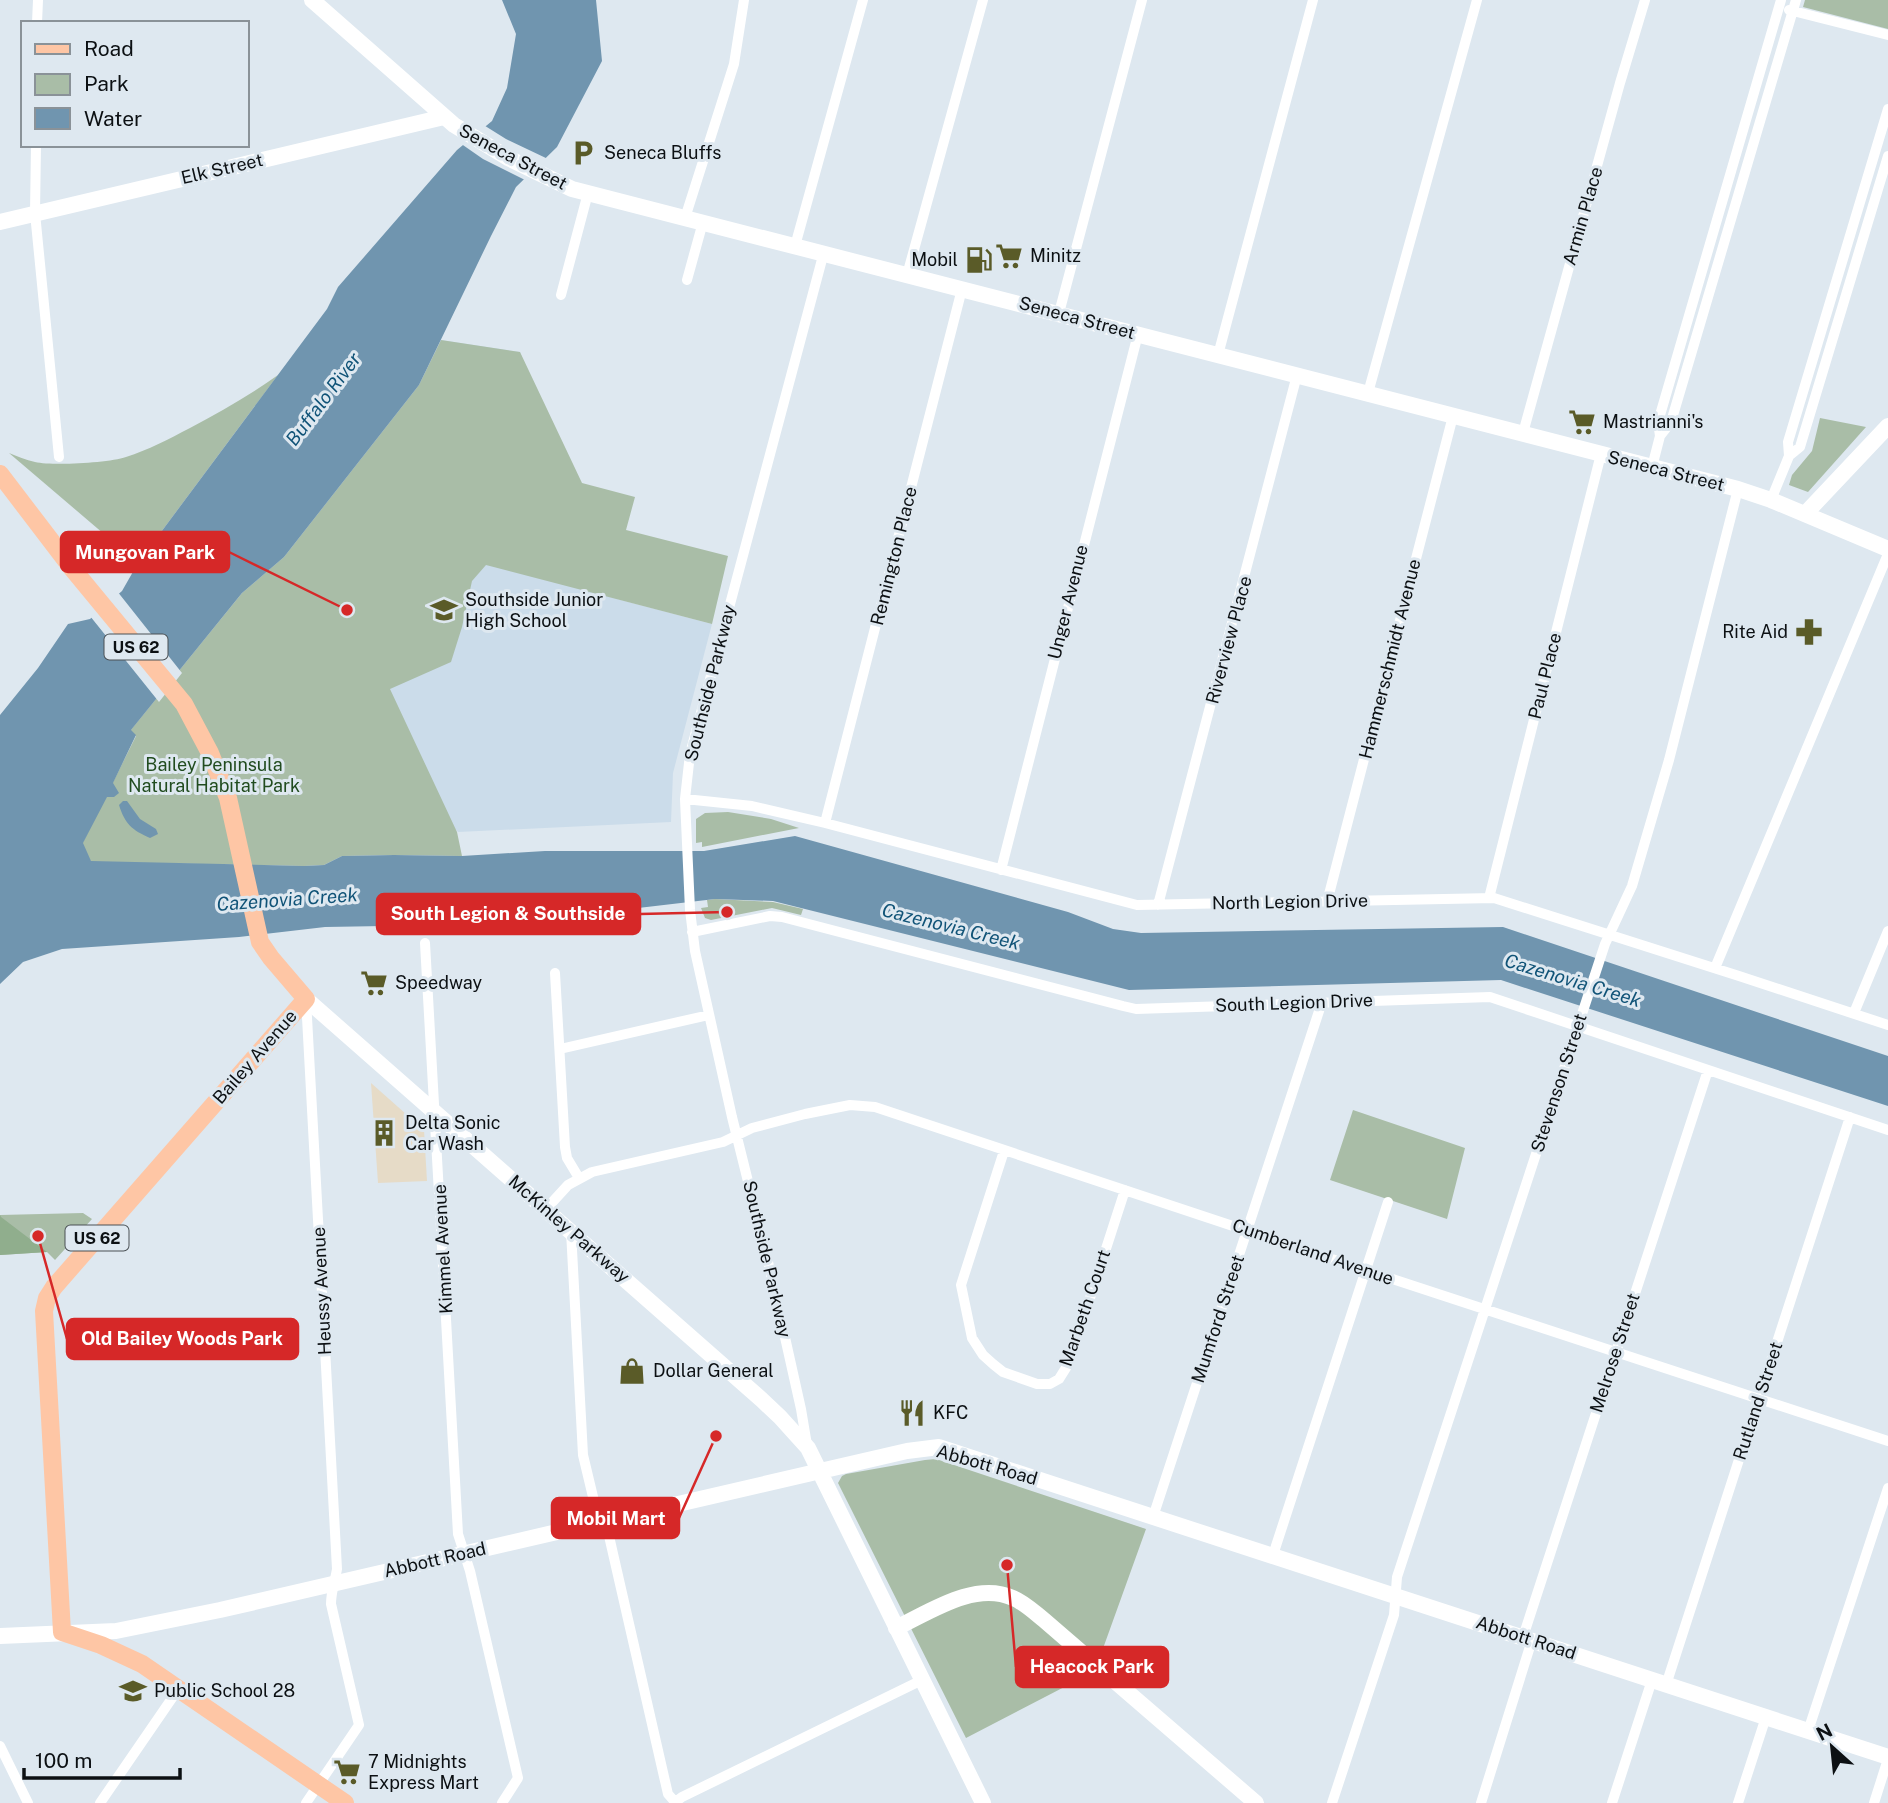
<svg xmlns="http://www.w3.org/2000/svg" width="1888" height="1803" viewBox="0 0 1888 1803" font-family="'Public Sans',sans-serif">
<rect width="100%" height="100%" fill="#dee8f0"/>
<!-- commercial -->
<path fill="#e6dbc7" d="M371,1083L424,1130L427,1181L378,1183Z"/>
<!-- built -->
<path fill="#cbdcea" d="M441,340L520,352L617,599L712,624L673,773L671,822L458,832L242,593L419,385Z"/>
<!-- green -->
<path fill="#a9bda7" d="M1805,0H1888V29L1803,7Z
M441,340L520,352L582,483L635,497L626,530L728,556L712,624L486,565L472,581L462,627L451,662L390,689L457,832L462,856L394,855L342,856L324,865L304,866L91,862L82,844L136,736L130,731L242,593L284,557L419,385Z
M278,375L138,563L9,453C17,456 26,460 35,462C53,466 108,463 126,457C148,450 169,439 190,428C220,412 250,395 278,375Z
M1820,418L1866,427L1808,492L1789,485L1792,475L1812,451Z
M728,812L771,819L799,828L702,847V842L696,843V819L705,813Z
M715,899L773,902L803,909L801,915L772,908L711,920L705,918L701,908L708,907L707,900Z
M1353,1110L1465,1148L1447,1219L1330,1180Z
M83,1213L92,1219L55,1260L47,1252L0,1255V1215Z
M936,1459L1146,1529L1101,1654L1072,1683L966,1738L838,1483L842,1476L846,1474L925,1460Z"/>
<!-- forest -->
<path fill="#90ae8d" d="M0,1215L1,1217L47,1252L0,1255Z"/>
<!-- water -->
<path fill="#7095af" d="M502,0H596L602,61L557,147L516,187L491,236L419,385L284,557L242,593L131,730L136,735L113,783L119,793L114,797H107L83,843L91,861L304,866L324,865L342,856L394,855L462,856L545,851H704L795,836L1068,912L1113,929L1141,933L1503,927L1888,1056V1106L1501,980L1129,990L773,901L715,899L502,924L325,927L239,937L62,949L23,962L0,984V715L38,668L68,624L90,619L122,591L138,563L327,309L338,287L457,150L492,121L507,88L516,34Z
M123,801H127L140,819L156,829L158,834L150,838C132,830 125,824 119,805Z"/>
<!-- pier -->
<path fill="#dee8f0" d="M482,124L506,139L548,159L527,181L483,159L460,143Z
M117,591L182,673L159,702L90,616Z"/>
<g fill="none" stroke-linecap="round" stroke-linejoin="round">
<!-- street -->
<path stroke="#fff" stroke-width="10" d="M1789,10L1888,35
M37,23L38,0
M36,145L35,213L59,457
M685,218L734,64L744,0
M795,246L863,0
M907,275L983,0
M687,280L703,222
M561,295L588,193
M1059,313L1142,0
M1218,355L1313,0
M1368,393L1477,0
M1523,433L1620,83L1645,0
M1660,436L1658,422L1781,0
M1789,456L1800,447L1888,156
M1652,467L1660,436L1671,422L1796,0
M1771,500L1789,456L1788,442L1888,109
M685,799L752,806L825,823L1137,905L1494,898L1739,976L1888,1025
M825,823L962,289
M1001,870L1138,334
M1489,898L1601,454
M1327,902L1453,416
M1158,905L1297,375
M692,932L770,916L782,917L1123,1006L1136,1009L1490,997L1888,1130
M425,943L458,1534L470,1571L518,1778L502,1803
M1715,968L1888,554
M555,973L565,1147L567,1158L579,1178
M1854,1013L1888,931
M560,1049L709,1015
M1004,1151L961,1285L972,1338L983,1355L993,1364L1003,1372L1037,1384H1050L1059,1379L1069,1363L1125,1190
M546,1209L568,1185L592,1172L723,1142L752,1128L805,1114L850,1105L875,1107L1365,1270L1888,1441
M571,1231L583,1455L594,1501L609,1536L665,1781L668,1794L676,1803
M807,1445L801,1409L770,1270L732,1117L695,951L690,910L685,799L690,754L824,252
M1153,1517L1322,1002
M1273,1555L1388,1202
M1523,1637L1708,1070
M1666,1685L1850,1117
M1808,1731L1888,1488
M0,1746L28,1803
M100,1803L179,1688
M306,1803L359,1725L331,1604C331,1592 335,1581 337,1569L306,999
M674,1803L682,1797L922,1680
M1332,1803L1394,1615L1397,1577L1605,944L1632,886L1669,760L1738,489
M1481,1803L1532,1640
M1612,1803L1652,1680
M1738,1803L1766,1717
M1874,1803L1888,1759"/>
<!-- secondary -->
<path stroke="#fff" stroke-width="16" d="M312,0L454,125L508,158L572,189L1738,489L1771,500L1888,549
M0,222L444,117
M1805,514L1888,426
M306,999L762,1400L780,1417L808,1448L983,1803
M896,1628C930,1612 974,1581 1013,1598C1025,1603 1035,1613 1044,1620L1256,1803
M0,1636L116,1631L220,1610L907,1451L939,1447L1888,1757"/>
<!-- primary -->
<path stroke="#fec6a5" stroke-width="18" d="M0,474L71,567L184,704L210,753L228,798L260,942L271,958L306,999L54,1287L47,1298L44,1311L62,1632L101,1645L142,1664L345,1803"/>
</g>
<!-- icons -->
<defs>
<symbol id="parking-bare" viewBox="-9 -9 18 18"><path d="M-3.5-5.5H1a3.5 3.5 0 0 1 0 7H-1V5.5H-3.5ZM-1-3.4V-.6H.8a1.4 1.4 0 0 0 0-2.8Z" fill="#5a5b28" stroke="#dee8f0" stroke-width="2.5" paint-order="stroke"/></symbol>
<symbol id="supermarket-bare" viewBox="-9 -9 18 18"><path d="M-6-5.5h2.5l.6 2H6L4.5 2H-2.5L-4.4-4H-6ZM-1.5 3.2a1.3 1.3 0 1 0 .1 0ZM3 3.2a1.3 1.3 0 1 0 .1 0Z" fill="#5a5b28" stroke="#dee8f0" stroke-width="2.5" paint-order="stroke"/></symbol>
<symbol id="fuel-bare" viewBox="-9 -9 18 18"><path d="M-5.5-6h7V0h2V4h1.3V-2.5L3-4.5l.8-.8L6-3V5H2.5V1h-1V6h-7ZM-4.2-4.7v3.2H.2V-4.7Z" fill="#5a5b28" stroke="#dee8f0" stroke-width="2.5" paint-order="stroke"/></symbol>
<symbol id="school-bare" viewBox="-9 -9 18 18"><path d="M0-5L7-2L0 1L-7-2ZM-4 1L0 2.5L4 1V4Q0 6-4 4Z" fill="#5a5b28" stroke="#dee8f0" stroke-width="2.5" paint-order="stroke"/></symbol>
<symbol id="pharmacy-bare" viewBox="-9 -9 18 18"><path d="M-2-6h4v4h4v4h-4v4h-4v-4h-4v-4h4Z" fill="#5a5b28" stroke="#dee8f0" stroke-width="2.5" paint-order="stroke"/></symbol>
<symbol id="building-bare" viewBox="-9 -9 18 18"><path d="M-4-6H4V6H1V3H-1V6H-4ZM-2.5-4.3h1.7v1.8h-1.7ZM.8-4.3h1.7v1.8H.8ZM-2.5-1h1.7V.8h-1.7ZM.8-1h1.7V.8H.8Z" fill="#5a5b28" stroke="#dee8f0" stroke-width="2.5" paint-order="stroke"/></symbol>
<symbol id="shop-bare" viewBox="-9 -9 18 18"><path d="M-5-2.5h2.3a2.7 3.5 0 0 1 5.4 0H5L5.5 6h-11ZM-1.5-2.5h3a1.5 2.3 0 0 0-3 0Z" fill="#5a5b28" stroke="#dee8f0" stroke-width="2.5" paint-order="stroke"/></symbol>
<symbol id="restaurant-bare" viewBox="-9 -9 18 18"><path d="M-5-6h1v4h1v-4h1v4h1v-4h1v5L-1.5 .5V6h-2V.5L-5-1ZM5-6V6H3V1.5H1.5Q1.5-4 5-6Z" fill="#5a5b28" stroke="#dee8f0" stroke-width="2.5" paint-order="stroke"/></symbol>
</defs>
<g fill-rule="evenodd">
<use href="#parking-bare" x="564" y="134" width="38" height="38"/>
<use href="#supermarket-bare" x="990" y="237" width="38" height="38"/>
<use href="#fuel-bare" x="960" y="241" width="38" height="38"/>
<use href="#supermarket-bare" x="1563" y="403" width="38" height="38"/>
<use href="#school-bare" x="425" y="591" width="38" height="38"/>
<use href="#pharmacy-bare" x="1790" y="613" width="38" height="38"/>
<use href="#supermarket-bare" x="355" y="964" width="38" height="38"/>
<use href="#building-bare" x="365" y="1114" width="38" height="38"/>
<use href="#shop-bare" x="613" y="1352" width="38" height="38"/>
<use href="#restaurant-bare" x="893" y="1394" width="38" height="38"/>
<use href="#school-bare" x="114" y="1672" width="38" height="38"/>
<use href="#supermarket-bare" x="328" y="1753" width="38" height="38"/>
</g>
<g text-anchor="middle" stroke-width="6" stroke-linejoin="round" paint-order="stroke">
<!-- shield labels -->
<g fill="#dee8f0" stroke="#4b5155" stroke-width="2">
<rect x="104.5" y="634.5" width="63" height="25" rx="5"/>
<rect x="65.5" y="1225.5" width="63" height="25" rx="5"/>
</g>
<g font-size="16" font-weight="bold" fill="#0c1013">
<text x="136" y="653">US 62</text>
<text x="97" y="1244">US 62</text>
</g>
<!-- poi labels -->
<g font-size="18" fill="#0c1013" stroke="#dee8f0" text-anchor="start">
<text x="604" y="159">Seneca Bluffs</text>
<text x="1030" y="262">Minitz</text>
<text x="958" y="266" text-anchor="end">Mobil</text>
<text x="1603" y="428">Mastrianni's</text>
<text x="465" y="606">Southside Junior<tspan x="465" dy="21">High School</tspan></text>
<text x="1788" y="638" text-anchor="end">Rite Aid</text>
<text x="395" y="989">Speedway</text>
<text x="405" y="1129">Delta Sonic<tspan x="405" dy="21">Car Wash</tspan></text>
<text x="653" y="1377">Dollar General</text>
<text x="933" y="1419">KFC</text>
<text x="154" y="1697">Public School 28</text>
<text x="368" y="1768">7 Midnights<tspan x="368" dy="21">Express Mart</tspan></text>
</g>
<!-- street labels -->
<g font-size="18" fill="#0c1013" stroke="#dee8f0">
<text transform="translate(513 157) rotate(28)" y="6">Seneca Street</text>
<text transform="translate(222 169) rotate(-13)" y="6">Elk Street</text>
<text transform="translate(1583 216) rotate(-74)" y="6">Armin Place</text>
<text transform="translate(1077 318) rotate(15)" y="6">Seneca Street</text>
<text transform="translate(1666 471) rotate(14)" y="6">Seneca Street</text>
<text transform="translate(894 556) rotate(-76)" y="6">Remington Place</text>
<text transform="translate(1068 602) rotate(-76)" y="6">Unger Avenue</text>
<text transform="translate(1229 640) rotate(-75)" y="6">Riverview Place</text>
<text transform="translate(1390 659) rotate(-76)" y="6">Hammerschmidt Avenue</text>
<text transform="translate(1545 676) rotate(-76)" y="6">Paul Place</text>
<text transform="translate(710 683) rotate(-76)" y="6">Southside Parkway</text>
<text transform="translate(1290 902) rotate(-1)" y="6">North Legion Drive</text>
<text transform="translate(1294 1003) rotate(-2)" y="6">South Legion Drive</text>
<text transform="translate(255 1057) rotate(-49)" y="6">Bailey Avenue</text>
<text transform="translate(1559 1083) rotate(-72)" y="6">Stevenson Street</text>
<text transform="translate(569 1229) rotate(41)" y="6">McKinley Parkway</text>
<text transform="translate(443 1249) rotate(-93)" y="6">Kimmel Avenue</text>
<text transform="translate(1313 1252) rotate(19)" y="6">Cumberland Avenue</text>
<text transform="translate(767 1259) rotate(77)" y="6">Southside Parkway</text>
<text transform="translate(322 1291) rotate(-93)" y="6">Heussy Avenue</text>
<text transform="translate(1085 1308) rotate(-71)" y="6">Marbeth Court</text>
<text transform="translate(1218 1319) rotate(-72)" y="6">Mumford Street</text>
<text transform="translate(1615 1353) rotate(-72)" y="6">Melrose Street</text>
<text transform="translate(1758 1401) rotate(-72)" y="6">Rutland Street</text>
<text transform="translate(987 1465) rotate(16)" y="6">Abbott Road</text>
<text transform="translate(435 1560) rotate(-13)" y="6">Abbott Road</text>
<text transform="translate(1526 1638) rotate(18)" y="6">Abbott Road</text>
</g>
<!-- park labels -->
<g font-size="18" fill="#214c1f" stroke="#dee8f0">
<text x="214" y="771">Bailey Peninsula<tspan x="214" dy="21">Natural Habitat Park</tspan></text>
</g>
<!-- water labels -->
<g font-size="19" font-style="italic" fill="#105377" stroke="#dee8f0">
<text transform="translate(323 399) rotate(-53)" y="7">Buffalo River</text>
<text transform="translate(287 899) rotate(-4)" y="7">Cazenovia Creek</text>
<text transform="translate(951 926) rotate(14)" y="7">Cazenovia Creek</text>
<text transform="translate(1573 980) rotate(17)" y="7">Cazenovia Creek</text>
</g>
</g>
<!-- callouts -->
<path fill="none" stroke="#d62828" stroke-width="2.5" d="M347 610L229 552M727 912L640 914M38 1236L67 1339M716 1436L679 1518M1007 1565L1016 1667"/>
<g fill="#d62828" stroke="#dee8f0" stroke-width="2.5">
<circle cx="347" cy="610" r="7"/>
<circle cx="727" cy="912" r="7"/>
<circle cx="38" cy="1236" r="7"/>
<circle cx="716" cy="1436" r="7"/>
<circle cx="1007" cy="1565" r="7"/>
</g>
<g fill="#d62828" stroke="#d62828" stroke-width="2.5">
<rect x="61" y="532" width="168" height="40" rx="7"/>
<rect x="377" y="894" width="263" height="40" rx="7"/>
<rect x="67" y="1319" width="231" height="40" rx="7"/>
<rect x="552" y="1498" width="127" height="40" rx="7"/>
<rect x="1016" y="1647" width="152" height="40" rx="7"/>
</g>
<g font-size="19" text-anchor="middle" font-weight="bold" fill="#fff">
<text x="145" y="559">Mungovan Park</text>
<text x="508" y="920">South Legion &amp; Southside</text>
<text x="182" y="1345">Old Bailey Woods Park</text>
<text x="616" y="1525">Mobil Mart</text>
<text x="1092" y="1673">Heacock Park</text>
</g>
<!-- legend -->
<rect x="21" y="21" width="228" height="126" fill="#dee8f0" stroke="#8a9298" stroke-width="2"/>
<rect x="35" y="44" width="35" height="10" fill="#fec6a5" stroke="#8a9298" stroke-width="2"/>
<text x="84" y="56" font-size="21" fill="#0c1013">Road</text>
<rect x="35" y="74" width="35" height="21" fill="#a9bda7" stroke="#8a9298" stroke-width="2"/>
<text x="84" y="91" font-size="21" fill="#0c1013">Park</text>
<rect x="35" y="108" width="35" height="21" fill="#7095af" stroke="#8a9298" stroke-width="2"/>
<text x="84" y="126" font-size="21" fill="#0c1013">Water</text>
<!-- north arrow -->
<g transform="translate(1832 1747) rotate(333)" stroke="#dee8f0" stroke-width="5" paint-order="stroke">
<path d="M0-5L12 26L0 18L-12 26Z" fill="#0c1013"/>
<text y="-10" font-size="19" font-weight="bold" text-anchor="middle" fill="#0c1013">N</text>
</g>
<!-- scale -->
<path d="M24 1768v10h156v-10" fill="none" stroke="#0c1013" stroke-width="3.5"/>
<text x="35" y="1768" font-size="21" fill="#0c1013" stroke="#dee8f0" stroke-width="5" paint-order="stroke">100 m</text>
</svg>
